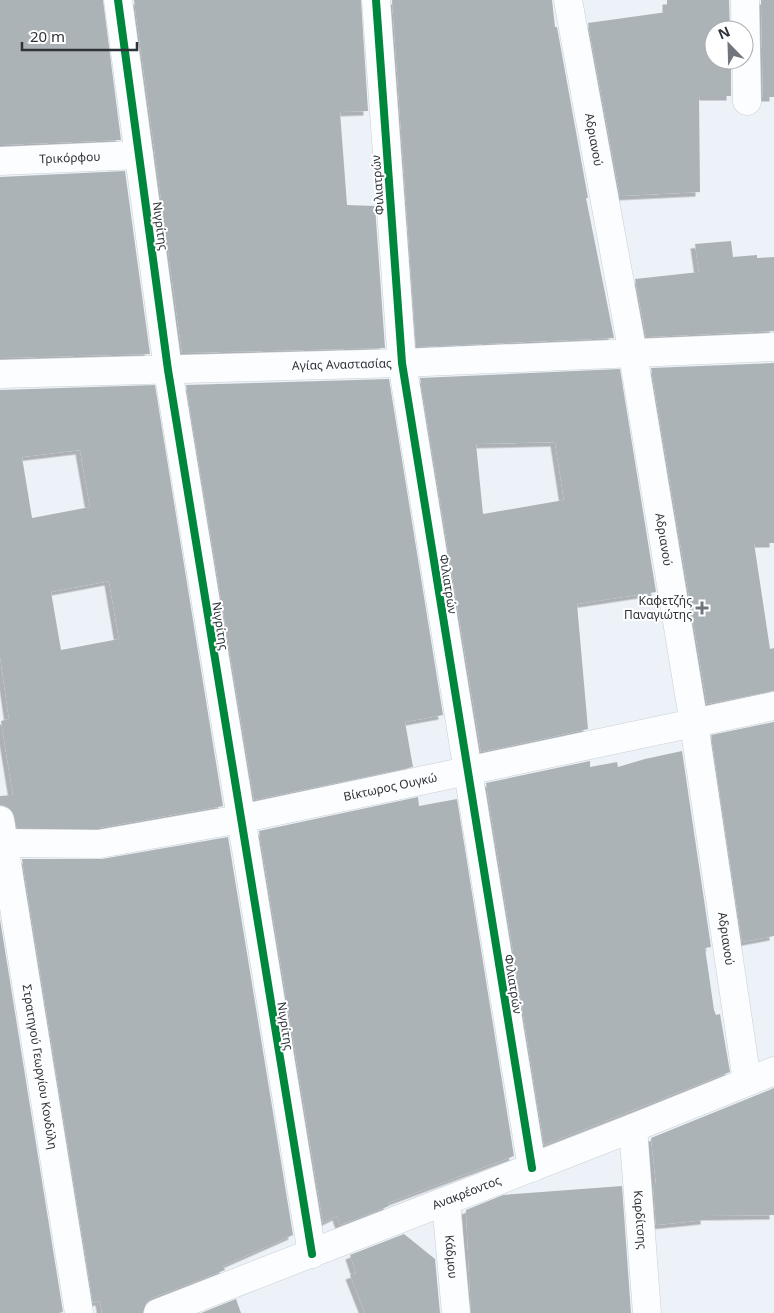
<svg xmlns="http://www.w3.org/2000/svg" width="774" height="1313" viewBox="0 0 774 1313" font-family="'Noto Sans',sans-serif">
<defs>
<filter id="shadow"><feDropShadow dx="-4.5" dy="4.5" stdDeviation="0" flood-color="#0004"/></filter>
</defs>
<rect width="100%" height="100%" fill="#ecf2f7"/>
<!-- building -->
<path fill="#acb3b7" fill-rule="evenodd" filter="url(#shadow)" d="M0,0H103L121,140L0,145Z
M134,0H361L368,111L340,112L347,205L375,206L385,348L182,353Z
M392,0H552L555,27H557L588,198H586L614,338L416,347Z
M667,0H729L730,30H714V60H731V96H699L700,192L620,196L588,23L667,12Z
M761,0H774V97H763Z
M125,171L150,354L0,358V177Z
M731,241L733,257L757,255V258L774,257V331L646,337L635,279L699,272L695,244Z
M774,363V543H754L770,649L774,648V691L707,704L651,368Z
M620,369L656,592L577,604L588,729L481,752L420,378ZM555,442L564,500L483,514L476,444Z
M389,379L443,715L405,722L413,767L254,800L186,385Z
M155,385L223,806L98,828H17L12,811L6,806L0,805V796L13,795L1,721L9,719L0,656V390ZM80,450L90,507L32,518L22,457ZM109,581L119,639L61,650L51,592Z
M774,722V936L742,942L711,735Z
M682,751L711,947L705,948L714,1010L716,1015L720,1014L730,1072L544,1145L486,783L590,761V767L617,762L618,767L645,759Z
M418,797L419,806L457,799L514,1156L388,1203L389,1206L340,1225L337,1216L323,1223L259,831Z
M228,837L293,1235L223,1266L225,1270L152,1298L146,1304L143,1313H102L100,1301L93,1303L22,859H102Z
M0,919L63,1312L59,1313H0Z
M774,1088V1215L705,1216V1220L656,1225L653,1183H656L651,1138Z
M622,1186L631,1313H471L466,1210L503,1195Z
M404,1234L435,1259L440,1313H365L350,1275L356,1273L350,1255Z
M236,1299L241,1313H201Z"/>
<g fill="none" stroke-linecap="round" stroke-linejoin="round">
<defs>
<g id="minor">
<path d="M118,0L168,370L312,1254"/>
<path d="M376,0L402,363L532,1168"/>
<path id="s1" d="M568,0L633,354L694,724L747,1081"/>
<path d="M745,0L747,101"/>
<path id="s2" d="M0,161L139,155"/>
<path id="s3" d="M0,374L402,363L774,347"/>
<path id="s4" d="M0,820L79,1313"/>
<path id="s5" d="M0,843L99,844L240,819L774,706"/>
<path id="s6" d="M633,1128L647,1313"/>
<path id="s7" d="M446,1202L456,1313"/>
<path id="s8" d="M158,1313L633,1128L774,1071"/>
</g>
</defs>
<!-- minor casing -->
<use href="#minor" stroke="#c9cfd4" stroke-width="29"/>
<!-- minor -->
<use href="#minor" stroke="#fcfdfe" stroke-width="28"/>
<defs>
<path id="cycleway" d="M118,0L168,370L312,1254
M376,0L402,363L532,1168"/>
</defs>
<!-- cycleway casing -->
<use href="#cycleway" stroke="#fff" stroke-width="11"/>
<!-- cycleway -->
<use href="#cycleway" stroke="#00873e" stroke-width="8"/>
</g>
<!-- markers -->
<path fill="#70767c" stroke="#fff" stroke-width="2" d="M699.5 600.5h5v5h5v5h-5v5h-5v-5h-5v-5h5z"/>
<g text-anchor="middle" stroke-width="4" stroke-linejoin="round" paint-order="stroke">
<!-- street labels -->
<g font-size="12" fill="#2d3339" stroke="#fff">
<text dy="4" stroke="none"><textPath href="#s1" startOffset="142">Αδριανού</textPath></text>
<text dy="4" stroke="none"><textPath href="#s2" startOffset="70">Τρικόρφου</textPath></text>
<text transform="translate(378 185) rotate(-94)" y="4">Φιλιατρών</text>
<text transform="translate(160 226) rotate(82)" y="4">Νιγρίτης</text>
<text dy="4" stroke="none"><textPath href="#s3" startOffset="342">Αγίας Αναστασίας</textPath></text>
<text dy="4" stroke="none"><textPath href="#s1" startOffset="548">Αδριανού</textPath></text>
<text transform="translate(448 584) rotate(81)" y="4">Φιλιατρών</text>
<text transform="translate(220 626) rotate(81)" y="4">Νιγρίτης</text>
<text dy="4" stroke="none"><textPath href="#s5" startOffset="396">Βίκτωρος Ουγκώ</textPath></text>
<text dy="4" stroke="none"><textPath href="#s1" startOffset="952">Αδριανού</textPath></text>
<text transform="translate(513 984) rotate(81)" y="4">Φιλιατρών</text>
<text transform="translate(285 1026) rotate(81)" y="4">Νιγρίτης</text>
<text dy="4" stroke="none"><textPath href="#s4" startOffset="250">Στρατηγού Γεωργίου Κονδύλη</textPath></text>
<text dy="4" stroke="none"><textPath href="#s8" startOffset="331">Ανακρέοντος</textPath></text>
<text dy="4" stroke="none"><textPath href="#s6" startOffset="92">Καρδίτσης</textPath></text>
<text dy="4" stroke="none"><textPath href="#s7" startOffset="55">Κάδμου</textPath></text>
</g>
<!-- poi labels -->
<g font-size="12" fill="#2d3339" stroke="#fff" text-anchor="end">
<text x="692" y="605">Καφετζής<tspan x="692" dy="14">Παναγιώτης</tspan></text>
</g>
</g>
<!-- north arrow -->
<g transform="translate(729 45) rotate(337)"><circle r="24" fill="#ffffff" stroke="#abadb0"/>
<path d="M0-4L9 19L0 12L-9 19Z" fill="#70767c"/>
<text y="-8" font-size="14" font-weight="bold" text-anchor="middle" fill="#2d3339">N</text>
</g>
<!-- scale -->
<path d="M22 42v8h115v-8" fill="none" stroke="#2d3339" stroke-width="2.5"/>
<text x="30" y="42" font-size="15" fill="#2d3339" stroke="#ffffff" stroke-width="4" paint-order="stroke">20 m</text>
</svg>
